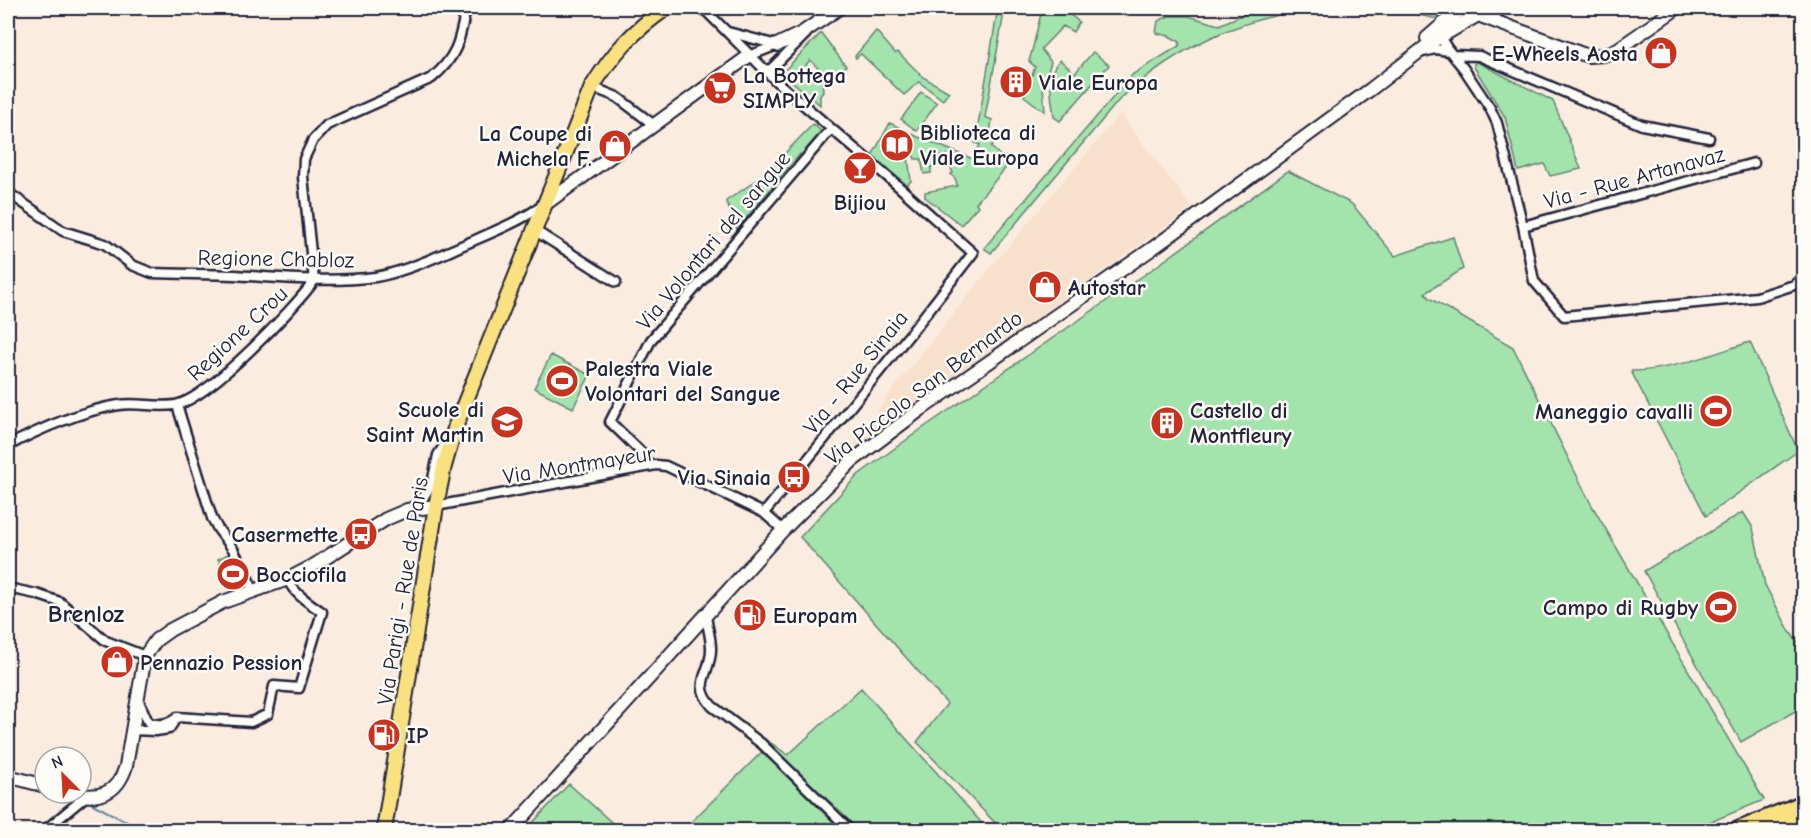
<svg xmlns="http://www.w3.org/2000/svg" width="1811" height="838" viewBox="0 0 1811 838" font-family="'Comic Neue',sans-serif">
<rect width="100%" height="100%" fill="#faecde"/>
<filter id="ink" filterUnits="userSpaceOnUse"><feTurbulence type="fractalNoise" baseFrequency=".0167" numOctaves="2"/><feDisplacementMap in="SourceGraphic" scale="12" xChannelSelector="R" yChannelSelector="G"/><feConvolveMatrix kernelMatrix="1 2 1 2 8 2 1 2 1" color-interpolation-filters="sRGB"/></filter>
<g filter="url(#ink)">
<!-- built -->
<path fill="#f8e1cc" d="M1120,114L1192,207L923,400L849,451L884,401L989,269Z"/>
<!-- green -->
<path fill="#a3e3ac" stroke="#628274" stroke-width="1.5" d="M998,8H1005L985,117L992,120L990,133L998,138L991,147L1009,164L976,203L978,206L961,225L925,197V192L957,186L956,180L951,174L953,173L950,166L954,163V158H949L947,155L936,157V166L931,167V173L924,174L921,159H915L913,155L908,156L911,181L907,185L872,156L890,123L918,137L973,159L980,145L975,143Z
M1043,8H1062L1079,22L1073,32L1063,26L1041,49L1051,62L1043,87L1045,112L1024,96L1035,67L1029,61C1035,43 1037,25 1043,8Z
M1276,8H1318C1240,18 1177,46 1119,100L991,253L984,248L1133,74L1179,46L1180,42L1169,36L1156,33L1158,21L1169,16H1188L1219,25L1242,15Z
M1371,8H1441L1443,13L1438,18H1432L1403,11Z
M876,31L895,53L898,52L923,77L949,92L943,100L919,82L904,95L861,54L856,58L855,56Z
M821,33L846,66L832,82L810,60L806,65L822,79L823,92L820,96V105L782,73Z
M1093,52L1109,65L1060,121L1054,117C1052,99 1045,73 1060,60L1075,73Z
M1477,62L1553,101L1581,169L1550,176L1544,164L1518,171L1505,117L1474,67V64Z
M921,92L937,103L917,131L901,119Z
M813,124L820,130L819,136L802,156L800,154L737,229L726,201L763,176Z
M1288,171L1352,204L1395,256L1453,237L1463,269L1425,293L1429,298L1513,347L1591,504L1764,800L1691,830H1002L917,742L947,704L800,537L858,475L920,430L1154,268Z
M1750,342L1798,451L1706,516L1631,371C1671,371 1712,354 1750,342Z
M551,355L590,375L573,408L534,388Z
M1743,512L1753,528L1765,585L1789,630L1803,651L1804,706L1741,742L1644,571Z
M230,553L247,585L235,590L218,559Z
M861,688L988,830H690L691,822L771,743L788,755Z
M569,784L620,830H526Z"/>
<g fill="none" stroke-linecap="round" stroke-linejoin="round">
<!-- stream -->
<path stroke="#6687a8" stroke-width="2" d="M58,793L67,795
M87,801L142,830"/>
<defs>
<path id="street" d="M703,8L777,82L897,185L973,253L914,329L764,513
M728,32L777,45
M1441,32L1440,37L1447,48L1464,69L1490,108L1497,123L1523,226L1534,281L1564,316L1757,297L1794,285L1804,276
M1423,52L1435,49L1449,51
M1454,55L1479,56L1642,125L1709,138
M749,56L777,45
M764,70L771,69L806,34
M592,87L617,97L654,125
M13,196L63,231L105,244L132,265L152,273C179,274 207,274 234,275C282,278 328,283 375,277C400,273 430,260 452,250C483,236 514,225 542,206
M1523,226L1754,163
M534,230L616,282
M314,281L303,177L304,159L313,140L327,125L432,78C458,56 460,39 466,8
M177,405L212,518L218,529L233,549L254,591
M8,446C39,429 84,410 119,405C138,402 162,409 179,404C211,395 294,309 314,281
M650,466L641,452L610,422L651,340L831,129
M436,506L656,465L666,466L764,513L783,530
M410,509L422,500L432,483L438,455L447,441
M8,588L36,594L60,602L106,641L145,656
M706,615C707,626 711,637 711,648C712,673 691,682 712,706L762,744L850,830
M138,699L148,722C158,726 166,725 175,719
M131,730L156,731L169,729L177,717L251,722L268,714L274,686L299,688L322,612C310,603 293,594 288,579
M45,830L85,797"/>
<path id="secondary" d="M1481,16H1491L1500,8
M1483,17L1588,56L1604,55L1618,49L1677,8
M1427,38L1451,17L1465,8
M777,45L802,33L839,8
M544,205L749,56
M8,776L45,786
M70,793C98,800 117,795 126,766L145,656L156,640L170,630L223,602L288,579L313,566L386,519L407,510L436,506
M511,830L783,530L852,461L920,410L1153,248L1371,89L1433,41L1478,15"/>
<path id="primary" d="M384,830L436,506L444,466L456,425L592,87C613,53 633,31 666,8"/>
<path id="highway" d="M1738,830L1804,803
M1767,830L1804,815"/>
</defs>
<!-- street casing -->
<use href="#street" stroke="#22223b" stroke-width="13"/>
<!-- secondary casing -->
<use href="#secondary" stroke="#22223b" stroke-width="16"/>
<!-- primary casing -->
<use href="#primary" stroke="#22223b" stroke-width="18"/>
<!-- highway casing -->
<use href="#highway" stroke="#22223b" stroke-width="20"/>
<!-- street -->
<use href="#street" stroke="#fdfcf7" stroke-width="8"/>
<!-- secondary -->
<use href="#secondary" stroke="#fdfcf7" stroke-width="12"/>
<!-- primary -->
<use href="#primary" stroke="#fae180" stroke-width="14"/>
<!-- highway -->
<use href="#highway" stroke="#fae180" stroke-width="15"/>
</g>
</g>
<!-- icons -->
<defs>
<symbol id="shop-disc" viewBox="-11 -11 22 22"><circle r="9.5" fill="#c8321e" stroke="#fdfcf7"/><path d="M-5-2.5h2.3a2.7 3.5 0 0 1 5.4 0H5L5.5 6h-11ZM-1.5-2.5h3a1.5 2.3 0 0 0-3 0Z" fill="#fff"/></symbol>
<symbol id="building-disc" viewBox="-11 -11 22 22"><circle r="9.5" fill="#c8321e" stroke="#fdfcf7"/><path d="M-4-6H4V6H1V3H-1V6H-4ZM-2.5-4.3h1.7v1.8h-1.7ZM.8-4.3h1.7v1.8H.8ZM-2.5-1h1.7V.8h-1.7ZM.8-1h1.7V.8H.8Z" fill="#fff"/></symbol>
<symbol id="supermarket-disc" viewBox="-11 -11 22 22"><circle r="9.5" fill="#c8321e" stroke="#fdfcf7"/><path d="M-6-5.5h2.5l.6 2H6L4.5 2H-2.5L-4.4-4H-6ZM-1.5 3.2a1.3 1.3 0 1 0 .1 0ZM3 3.2a1.3 1.3 0 1 0 .1 0Z" fill="#fff"/></symbol>
<symbol id="library-disc" viewBox="-11 -11 22 22"><circle r="9.5" fill="#c8321e" stroke="#fdfcf7"/><path d="M-6-4Q-3-5.5-.7-3.5V5Q-3 3-6 4ZM6-4Q3-5.5 .7-3.5V5Q3 3 6 4Z" fill="#fff"/></symbol>
<symbol id="bar-disc" viewBox="-11 -11 22 22"><circle r="9.5" fill="#c8321e" stroke="#fdfcf7"/><path d="M-6-5H6L.8 .8V4.5H3.5V6h-7V4.5H-.8V.8Z" fill="#fff"/></symbol>
<symbol id="stadium-disc" viewBox="-11 -11 22 22"><circle r="9.5" fill="#c8321e" stroke="#fdfcf7"/><path d="M0-5a6.5 5 0 1 0 0 10a6.5 5 0 1 0 0-10ZM-3.5-1.8h7v3.6h-7Z" fill="#fff"/></symbol>
<symbol id="school-disc" viewBox="-11 -11 22 22"><circle r="9.5" fill="#c8321e" stroke="#fdfcf7"/><path d="M0-5L7-2L0 1L-7-2ZM-4 1L0 2.5L4 1V4Q0 6-4 4Z" fill="#fff"/></symbol>
<symbol id="bus-disc" viewBox="-11 -11 22 22"><circle r="9.5" fill="#c8321e" stroke="#fdfcf7"/><path d="M-5-6H5V4H4V6H2V4H-2V6H-4V4H-5ZM-3.5-4V0h7V-4ZM-3.5 1.2v1.5H-2V1.2ZM2 1.2v1.5H3.5V1.2Z" fill="#fff"/></symbol>
<symbol id="fuel-disc" viewBox="-11 -11 22 22"><circle r="9.5" fill="#c8321e" stroke="#fdfcf7"/><path d="M-5.5-6h7V0h2V4h1.3V-2.5L3-4.5l.8-.8L6-3V5H2.5V1h-1V6h-7ZM-4.2-4.7v3.2H.2V-4.7Z" fill="#fff"/></symbol>
</defs>
<g fill-rule="evenodd">
<use href="#shop-disc" x="1642" y="34" width="38" height="38"/>
<use href="#building-disc" x="997" y="63" width="38" height="38"/>
<use href="#supermarket-disc" x="701" y="69" width="38" height="38"/>
<use href="#library-disc" x="878" y="126" width="38" height="38"/>
<use href="#shop-disc" x="596" y="127" width="38" height="38"/>
<use href="#bar-disc" x="841" y="149" width="38" height="38"/>
<use href="#shop-disc" x="1026" y="268" width="38" height="38"/>
<use href="#stadium-disc" x="543" y="362" width="38" height="38"/>
<use href="#stadium-disc" x="1697" y="392" width="38" height="38"/>
<use href="#school-disc" x="488" y="403" width="38" height="38"/>
<use href="#building-disc" x="1148" y="404" width="38" height="38"/>
<use href="#bus-disc" x="775" y="458" width="38" height="38"/>
<use href="#bus-disc" x="342" y="515" width="38" height="38"/>
<use href="#stadium-disc" x="214" y="555" width="38" height="38"/>
<use href="#stadium-disc" x="1702" y="588" width="38" height="38"/>
<use href="#fuel-disc" x="731" y="596" width="38" height="38"/>
<use href="#shop-disc" x="98" y="643" width="38" height="38"/>
<use href="#fuel-disc" x="365" y="716" width="38" height="38"/>
</g>
<g text-anchor="middle" stroke-width="5" stroke-linejoin="round" paint-order="stroke">
<!-- poi labels -->
<g font-size="22" font-weight="bold" fill="#22223b" stroke="#fdfcf7" text-anchor="start">
<text x="1638" y="61" text-anchor="end">E-Wheels Aosta</text>
<text x="743" y="83">La Bottega<tspan x="743" dy="25">SIMPLY</tspan></text>
<text x="1039" y="90">Viale Europa</text>
<text x="920" y="140">Biblioteca di<tspan x="920" dy="25">Viale Europa</tspan></text>
<text x="592" y="141" text-anchor="end">La Coupe di<tspan x="592" dy="25">Michela F.</tspan></text>
<text x="860" y="210" text-anchor="middle">Bijiou</text>
<text x="1068" y="295">Autostar</text>
<text x="585" y="376">Palestra Viale<tspan x="585" dy="25">Volontari del Sangue</tspan></text>
<text x="484" y="417" text-anchor="end">Scuole di<tspan x="484" dy="25">Saint Martin</tspan></text>
<text x="1190" y="418">Castello di<tspan x="1190" dy="25">Montfleury</tspan></text>
<text x="1693" y="419" text-anchor="end">Maneggio cavalli</text>
<text x="771" y="485" text-anchor="end">Via Sinaia</text>
<text x="338" y="542" text-anchor="end">Casermette</text>
<text x="256" y="582">Bocciofila</text>
<text x="1698" y="615" text-anchor="end">Campo di Rugby</text>
<text x="773" y="623">Europam</text>
<text x="140" y="670">Pennazio Pession</text>
<text x="407" y="743">IP</text>
</g>
<!-- street labels -->
<g font-size="22" fill="#22223b" stroke="#fdfcf7">
<text transform="translate(1634 177) rotate(-15)" y="8">Via - Rue Artanavaz</text>
<text transform="translate(713 240) rotate(-50)" y="8">Via Volontari del sangue</text>
<text transform="translate(276 258) rotate(1)" y="8">Regione Chabloz</text>
<text transform="translate(237 333) rotate(-43)" y="8">Regione Crou</text>
<text transform="translate(855 372) rotate(-51)" y="8">Via - Rue Sinaia</text>
<text transform="translate(923 387) rotate(-37)" y="8">Via Piccolo San Bernardo</text>
<text transform="translate(579 464) rotate(-9)" y="8">Via Montmayeur</text>
<text transform="translate(402 591) rotate(-81)" y="8">Via Parigi - Rue de Paris</text>
</g>
<!-- neighbourhood labels -->
<g font-size="24" font-weight="bold" fill="#22223b" stroke="#fdfcf7">
<text x="86" y="622">Brenloz</text>
</g>
</g>
<!-- margin -->
<rect width="1811" height="838" fill="none" stroke="#fdfcf7" stroke-width="30"/>
<rect x="15" y="15" width="1781" height="808" fill="none" stroke="#22223b" stroke-width="2" filter="url(#ink)"/>
<!-- north arrow -->
<g transform="translate(63 775) rotate(336)"><circle r="28" fill="#fdfcf7" stroke="#a5a5ac" stroke-width="1.5"/>
<path d="M0-4.5L10 22L0 15L-10 22Z" fill="#c8321e"/>
<text y="-9" font-size="16" font-weight="bold" text-anchor="middle" fill="#22223b">N</text>
</g>
</svg>
